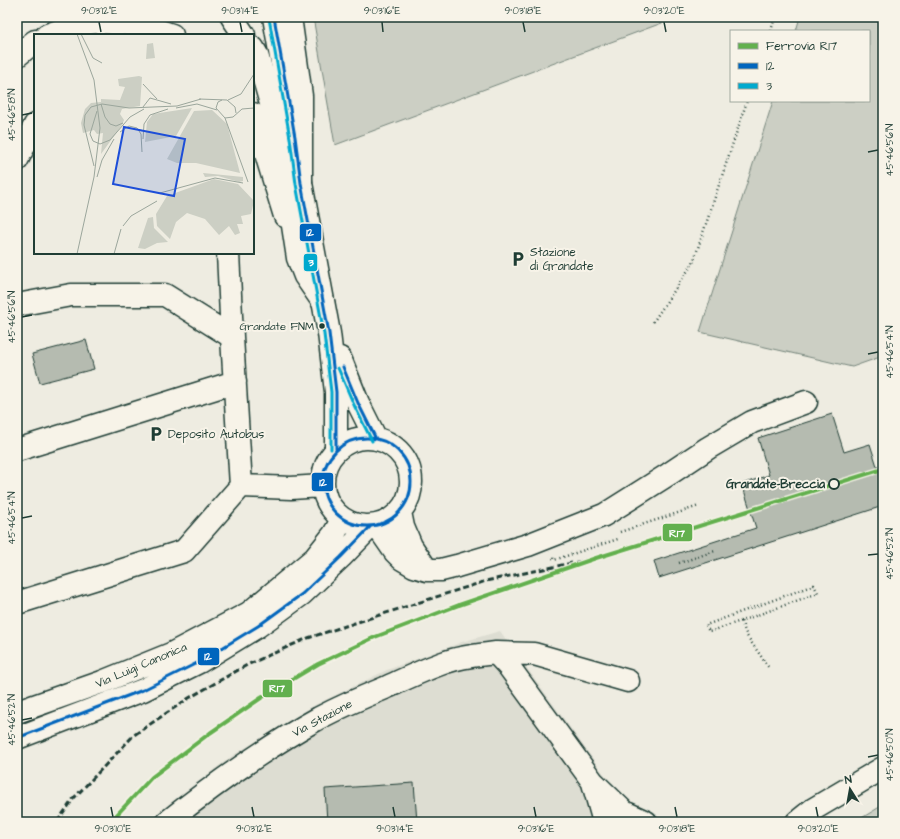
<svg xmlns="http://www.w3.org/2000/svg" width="900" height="839" viewBox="0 0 900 839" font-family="'Architects Daughter',sans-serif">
<rect width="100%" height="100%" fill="#eeece1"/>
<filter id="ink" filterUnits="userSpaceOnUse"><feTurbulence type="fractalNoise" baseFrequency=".025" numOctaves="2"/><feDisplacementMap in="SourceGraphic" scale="8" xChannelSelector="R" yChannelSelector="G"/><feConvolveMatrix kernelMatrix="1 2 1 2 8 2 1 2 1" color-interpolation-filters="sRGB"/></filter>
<g filter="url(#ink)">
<!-- built -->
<path fill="#ddddd2" d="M500,631L609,781L635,811L648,822H152L169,804L232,756L317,704L387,670L462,642Z"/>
<!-- green -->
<path fill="#cccfc4" stroke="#76867c" d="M313,17H678L335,145Z
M800,17H883V356L852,367L700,332L773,101H869V31H796Z
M883,805V822H855Z"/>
<!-- building -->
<path fill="#b5bbb0" stroke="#1f3d34" d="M86,340L94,369L40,383L32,354Z
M832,414L844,452L870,444L883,485V506L659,578L654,561L756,528L742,484L769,475L758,438Z
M414,783L417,822H327L325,789Z"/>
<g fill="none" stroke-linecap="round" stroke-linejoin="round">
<defs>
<path id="minor" d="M274,17L295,137L301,183L329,333L336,392V449
M47,35L72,26L97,22L142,25L172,35
M17,56L35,41
M253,114L255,118L285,216
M17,160L35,125
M228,253L232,337L241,486L291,488L322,486
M17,305L71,295H165L232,337
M340,358L358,403L376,439
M323 482a44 44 0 1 1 88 0a44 44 0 1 1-88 0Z
M17,450L235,382
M400,512L403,527L411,546L427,570
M377,526L395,552L402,559L414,566L427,570H441L457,566L528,545L604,515L669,474L708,448L752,422L806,402
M17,603L184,551L241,486
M496,653L534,654L628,681
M17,712L102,682L171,654L249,613L315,558L334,534L342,520
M17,738L143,690L199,662L258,626L302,594L341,557L370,527
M593,783L604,822
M167,822C215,784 265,748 319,718C340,707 363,697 385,688C405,679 425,669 446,662C462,656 480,655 496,653L509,667L593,782L624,812L646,822"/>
<path id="major" d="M290,17L301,96V183
M797,822L812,810L883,768"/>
<path id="highway" d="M232,17L244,35
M253,48L257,55L278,128L298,258L305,276L323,302"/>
</defs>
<!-- minor casing -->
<use href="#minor" stroke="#1f3d34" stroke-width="25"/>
<!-- major casing -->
<use href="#major" stroke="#1f3d34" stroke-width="25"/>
<!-- highway casing -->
<use href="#highway" stroke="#1f3d34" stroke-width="25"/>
<!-- path -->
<path stroke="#1f3d34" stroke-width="2.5" stroke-dasharray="1 3" stroke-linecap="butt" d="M771,31L775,17
M653,322L693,263L747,101
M620,532L699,506
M553,558L554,560L618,539
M679,563L715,551
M741,621L709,632L706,625L814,585L818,593L741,621L747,636L769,668"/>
<!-- minor -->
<use href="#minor" stroke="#f7f3e8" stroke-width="22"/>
<!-- major -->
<use href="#major" stroke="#f7f3e8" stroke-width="22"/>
<!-- highway -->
<use href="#highway" stroke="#f7f3e8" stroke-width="22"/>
<!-- rail -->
<path stroke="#1f3d34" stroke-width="3" stroke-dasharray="6 3" stroke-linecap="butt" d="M57,822L74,798L134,735L189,698L247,665L308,638L486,581L596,558"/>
<defs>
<path id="bus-1" d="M274,17L295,137L301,183L329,333L336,392V449
M343,367L358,403L376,439
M323 482a44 44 0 1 1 88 0a44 44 0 1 1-88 0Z
M17,738L143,690L199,662L258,626L302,594L341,557L370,527"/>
<path id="bus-2" d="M269,18L290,138L296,184L324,334L331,392V449
M338,368L354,405L372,441"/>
</defs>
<!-- bus-1 casing -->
<use href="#bus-1" stroke="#f7f3e8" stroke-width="6"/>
<!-- bus-2 casing -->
<use href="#bus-2" stroke="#f7f3e8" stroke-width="6"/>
<!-- bus-1 -->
<use href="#bus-1" stroke="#0065bd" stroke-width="3"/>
<!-- bus-2 -->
<use href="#bus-2" stroke="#00a9ce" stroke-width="3"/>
<defs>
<path id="rail-1" d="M110,822L152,777L210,733L261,698L318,664L375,637L459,605L596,558L883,469"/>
</defs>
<!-- rail-1 casing -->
<use href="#rail-1" stroke="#f7f3e8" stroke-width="7"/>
<!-- rail-1 -->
<use href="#rail-1" stroke="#62b04e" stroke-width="4"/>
</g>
</g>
<!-- ticks -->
<path fill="none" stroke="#1f3d34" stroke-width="1.5" d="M99,22L101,32M240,22L242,32M382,22L383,32M523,22L525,32M664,22L666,32M22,115L32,113M868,152L878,150M22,317L32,315M868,354L878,352M22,518L32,516M868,555L878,554M22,720L32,718M868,757L878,755M111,807L113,817M252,807L254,817M393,807L395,817M534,807L536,817M675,807L677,817M816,807L818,817"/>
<!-- icons -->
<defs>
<symbol id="parking-bare" viewBox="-9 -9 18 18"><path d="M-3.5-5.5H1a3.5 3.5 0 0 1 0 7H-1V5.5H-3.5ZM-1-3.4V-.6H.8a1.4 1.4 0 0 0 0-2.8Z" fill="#1f3d34" stroke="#f7f3e8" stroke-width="2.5" paint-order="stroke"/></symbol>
</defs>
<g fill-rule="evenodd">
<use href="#parking-bare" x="507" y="248" width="22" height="22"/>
<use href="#parking-bare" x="145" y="423" width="22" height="22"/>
</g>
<!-- markers -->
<circle fill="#1f3d34" stroke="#f7f3e8" stroke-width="1.5" cx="322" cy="326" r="3.5"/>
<circle fill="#f7f3e8" stroke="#1f3d34" stroke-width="2" cx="834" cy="484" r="5"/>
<g text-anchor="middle" stroke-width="4" stroke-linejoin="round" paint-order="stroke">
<!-- bus labels -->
<g font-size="11" fill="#1f3d34" stroke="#f7f3e8" text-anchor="end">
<text x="314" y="330">Grandate FNM</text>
</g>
<!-- poi labels -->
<g font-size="12" fill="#1f3d34" stroke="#f7f3e8" text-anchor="start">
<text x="530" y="256">Stazione<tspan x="530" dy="14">di Grandate</tspan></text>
<text x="168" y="438">Deposito Autobus</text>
</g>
<!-- stop labels -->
<g font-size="12" font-weight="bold" fill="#1f3d34" stroke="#f7f3e8" text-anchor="end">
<text x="825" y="488">Grandate-Breccia</text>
</g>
<!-- street labels -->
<g font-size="12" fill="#1f3d34" stroke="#f7f3e8">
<text transform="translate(141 665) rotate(-23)" y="4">Via Luigi Canonica</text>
<text transform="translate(322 718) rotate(-28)" y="4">Via Stazione</text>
</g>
</g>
<!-- overview -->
<g transform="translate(34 34)">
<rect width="220" height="220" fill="#eeece1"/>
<path d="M119,9L121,24L112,25L113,10ZM105,42L108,43L106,72L88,75L86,80L90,86L88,91L67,120L69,99L63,100L60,96L49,99L47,89L51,75L57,69L67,68V65L86,66L91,53L85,52L84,45ZM158,74L142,102L111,108L113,88L119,80ZM178,76L193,90L206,139L162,129H143L133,125L160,77ZM169,139L209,143V147L205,148L184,142L171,143ZM180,145L204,150L220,167L217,180L207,182L209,190H203L206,199L201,201L195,192L185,201L171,185L153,179L142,188L136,205L123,192L122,180L133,162ZM119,183L120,194L134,208L123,209L111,215L104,214L114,184Z" fill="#cccfc4"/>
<path fill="none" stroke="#9ba69c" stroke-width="1" d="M43,0L60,46L66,94L60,143L43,220M47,0L59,24L68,29M109,50L123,65M165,65L193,66L201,73L202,79M188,66L184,68L182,74L191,84L199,83L208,75L220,74M194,66L207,60L220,40M67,70L71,83L76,90L82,92L89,89M109,73L116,64L137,70M142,74L163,70L183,76M63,77L56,100L59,107L66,110L76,106L96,83L110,75M191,84L214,148M86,98L95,92L103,94L107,100L108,118M109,105L110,90L116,81L134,75M60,132L50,91L51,81L57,73L68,70L95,74L143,72L167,65M63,143L68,126L80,105M126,159L181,144L209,149M89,192L97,182L123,167M80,220L87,195"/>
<path fill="#1d4ed8" fill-opacity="0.15" stroke="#1d4ed8" stroke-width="2" d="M90,93L151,105L140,162L79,150Z"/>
<rect width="220" height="220" fill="none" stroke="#1f3d34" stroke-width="2"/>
</g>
<g stroke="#f7f3e8" stroke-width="1.5">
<rect x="299" y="223" width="23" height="19" rx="4" fill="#0065bd"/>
<rect x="303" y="253" width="15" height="19" rx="4" fill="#00a9ce"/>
<rect x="311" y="472" width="23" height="20" rx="4" fill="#0065bd"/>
<rect x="662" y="523" width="31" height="19" rx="4" fill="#62b04e"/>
<rect x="197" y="647" width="23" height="19" rx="4" fill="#0065bd"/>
<rect x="262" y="679" width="31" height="19" rx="4" fill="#62b04e"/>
</g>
<g font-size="11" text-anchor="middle" font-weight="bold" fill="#fff">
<text x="310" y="236">12</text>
<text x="311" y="266">3</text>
<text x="323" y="486">12</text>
<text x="677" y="537">R17</text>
<text x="208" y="660">12</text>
<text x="277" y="692">R17</text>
</g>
<!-- margin -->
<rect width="900" height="839" fill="none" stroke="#f7f3e8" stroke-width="44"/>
<!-- legend -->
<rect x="730" y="30" width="140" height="72" fill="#f7f3e8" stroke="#a1aaa0"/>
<rect x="738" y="43" width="20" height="6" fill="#62b04e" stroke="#a1aaa0"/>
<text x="766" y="50" font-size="12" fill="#1f3d34">Ferrovia R17</text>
<rect x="738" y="63" width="20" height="6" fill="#0065bd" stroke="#a1aaa0"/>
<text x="766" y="70" font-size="12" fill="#1f3d34">12</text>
<rect x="738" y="83" width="20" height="6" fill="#00a9ce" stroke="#a1aaa0"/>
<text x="766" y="90" font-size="12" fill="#1f3d34">3</text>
<!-- north arrow -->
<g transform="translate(850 789) rotate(349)" stroke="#f7f3e8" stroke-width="3" paint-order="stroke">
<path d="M0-3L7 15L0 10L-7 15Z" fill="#1f3d34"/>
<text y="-6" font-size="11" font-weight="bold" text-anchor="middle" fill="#1f3d34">N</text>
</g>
<rect x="22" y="22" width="856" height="795" fill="none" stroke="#1f3d34" stroke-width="1.5"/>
<g font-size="10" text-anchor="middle" fill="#1f3d34">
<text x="99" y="14">9°03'12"E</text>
<text x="240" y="14">9°03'14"E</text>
<text x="382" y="14">9°03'16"E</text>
<text x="523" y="14">9°03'18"E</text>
<text x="664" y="14">9°03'20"E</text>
<text transform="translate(11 115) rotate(-90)" y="4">45°46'58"N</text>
<text transform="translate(889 150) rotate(-90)" y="4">45°46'56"N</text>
<text transform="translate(11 317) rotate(-90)" y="4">45°46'56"N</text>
<text transform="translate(889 352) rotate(-90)" y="4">45°46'54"N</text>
<text transform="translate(11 518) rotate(-90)" y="4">45°46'54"N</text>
<text transform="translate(889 554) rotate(-90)" y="4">45°46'52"N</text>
<text transform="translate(11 720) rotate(-90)" y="4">45°46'52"N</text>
<text transform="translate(889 755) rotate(-90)" y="4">45°46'50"N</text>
<text x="113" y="832">9°03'10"E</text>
<text x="254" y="832">9°03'12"E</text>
<text x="395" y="832">9°03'14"E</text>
<text x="536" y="832">9°03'16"E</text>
<text x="677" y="832">9°03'18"E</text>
<text x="818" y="832">9°03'20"E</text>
</g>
</svg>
